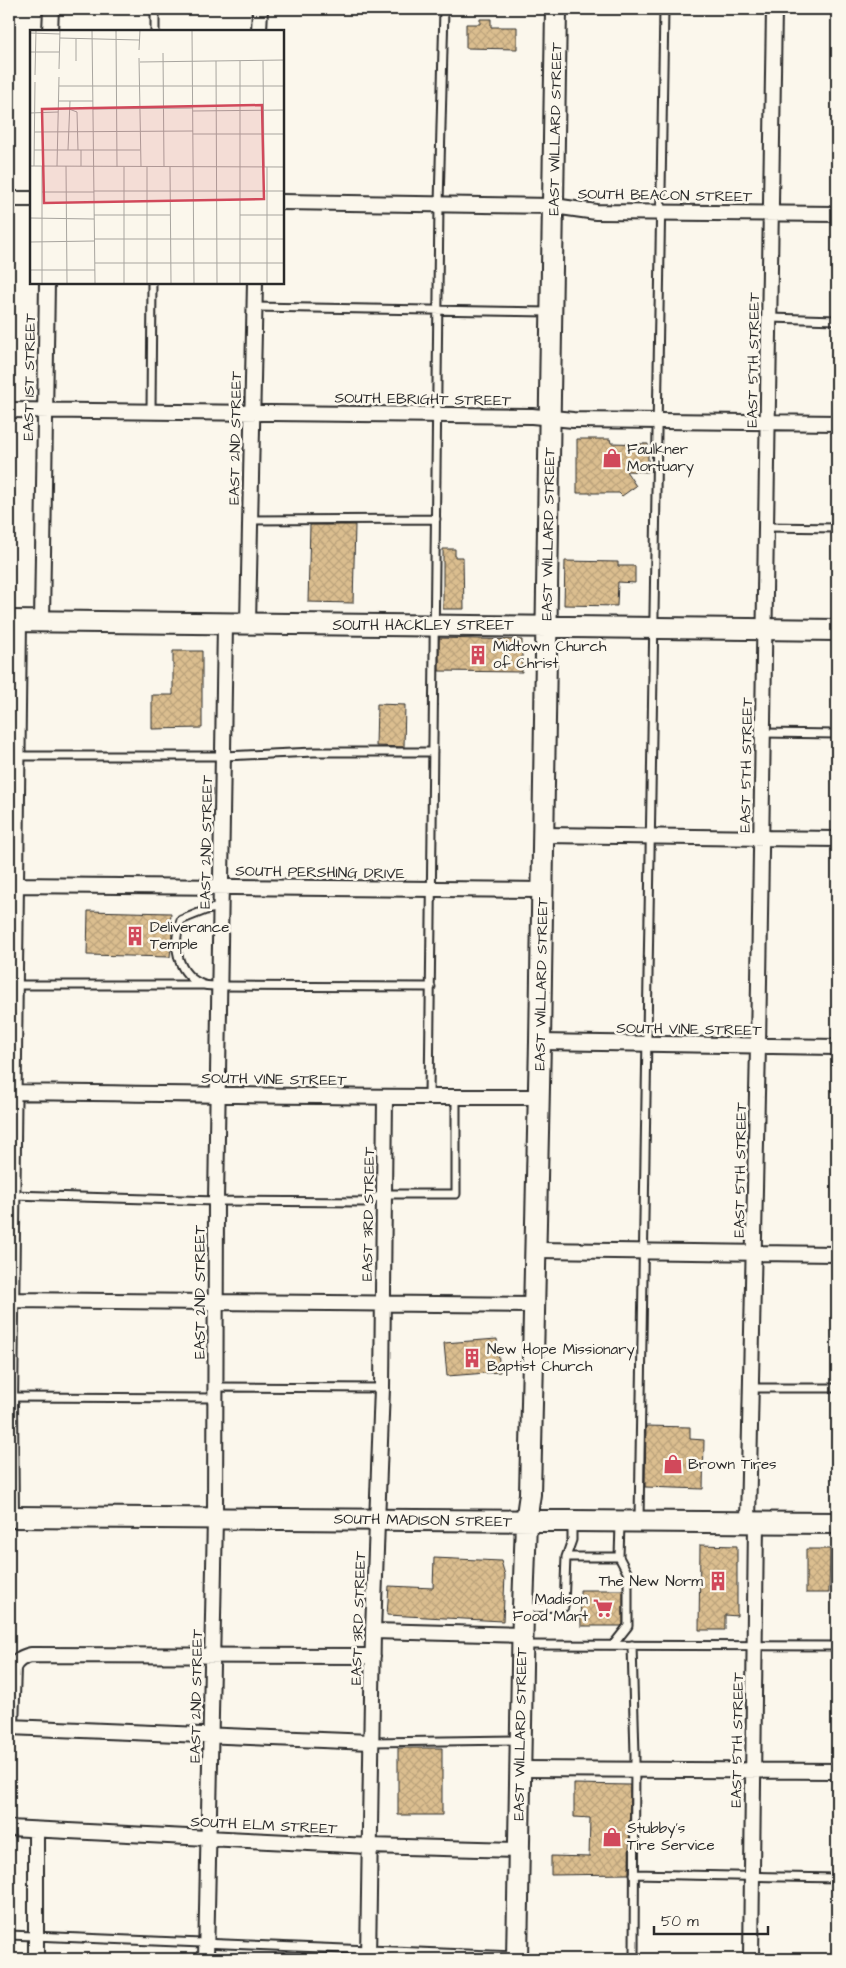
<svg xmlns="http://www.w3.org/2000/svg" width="846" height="1968" viewBox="0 0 846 1968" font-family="'Architects Daughter',sans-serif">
<defs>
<pattern id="building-cross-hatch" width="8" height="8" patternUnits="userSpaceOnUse" patternTransform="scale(1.25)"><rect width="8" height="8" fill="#dbbe8f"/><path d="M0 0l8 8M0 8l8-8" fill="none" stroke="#bca37c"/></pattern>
</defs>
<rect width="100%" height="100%" fill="#fbf7ec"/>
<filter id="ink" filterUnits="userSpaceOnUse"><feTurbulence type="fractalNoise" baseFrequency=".02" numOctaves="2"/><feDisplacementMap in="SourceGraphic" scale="10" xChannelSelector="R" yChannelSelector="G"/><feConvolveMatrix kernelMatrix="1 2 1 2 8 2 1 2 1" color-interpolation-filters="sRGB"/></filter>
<g filter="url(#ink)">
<!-- building -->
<path fill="url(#building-cross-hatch)" stroke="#2b2b2b" d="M480,19H491V27H517V49L466,48V24H480Z
M577,439H610L611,443L648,444V472L626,471L636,486L622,496L619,493H577Z
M310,525H355L353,603L308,602Z
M443,549H455V557H463L464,609H443Z
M565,561L618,562V566H635V583L618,582L617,606L564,605Z
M439,638L522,640V672L439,671Z
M173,651H202V728L152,729V695H173Z
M377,704L405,705L404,747L376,746Z
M88,911L171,913L170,928H173L170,957L87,955Z
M497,1339L500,1372L447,1376L444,1343Z
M646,1426L690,1427V1439L704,1440L703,1489L645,1487Z
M700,1545L737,1546V1616L725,1615V1630H699Z
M806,1549H830L829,1593H806Z
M434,1558L501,1561L505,1575L503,1621L387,1615L389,1586L433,1588Z
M580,1590H623V1624L621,1626H581Z
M398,1748H442V1815H398Z
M574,1784L630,1785L629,1874L551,1875V1856L589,1857L590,1818L574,1817Z"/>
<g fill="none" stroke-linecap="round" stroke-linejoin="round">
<defs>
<path id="lane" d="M155,31V9
M254,307L549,312
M770,318L837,320
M151,412L152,282
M250,520L436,519
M766,527L837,528
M763,733L837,734
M17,756H224L314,752H433
M221,907L206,910L181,920C172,944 176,975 204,985C209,986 215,986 220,986L431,987
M15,985H204
M429,1098L439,204L444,9
M12,1195L216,1201L365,1202L384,1194H456V1098
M216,1387L382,1388
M750,1388H837
M11,1397L216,1398
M639,1519L664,9
M566,1557L572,1540V1523
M524,1608L564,1607L566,1557H619L620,1524
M525,1645L837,1646
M613,1645L628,1626V1574L619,1557
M632,1645L635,1755L634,1959
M371,1742L518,1740
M634,1874L837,1878
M9,1935L515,1956"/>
<path id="street" d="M50,31L51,9
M259,31L260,9
M9,199H31
M282,202L554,206L596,212L837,214
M9,410L532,416L573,420L837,423
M42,622L47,282
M248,624L255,282
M543,835L837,839
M9,885L542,890
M540,1042L837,1047
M9,1092C186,1094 362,1098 539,1097
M536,1250L837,1254
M9,1300L535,1305
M11,1517L10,1404L19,621
M748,1522L758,1046L774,9
M373,1631L522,1635
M9,1727L371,1742
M11,1727L13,1668C17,1659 23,1657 31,1655L373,1656
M520,1769L837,1771
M9,1828L369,1846L518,1850
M36,1959V1830
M206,1959L215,1518L216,1201L225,624
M368,1959L373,1631L382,1388L385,1098
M751,1959L756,1522"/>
<path id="secondary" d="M9,621L837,630
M9,1517L837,1523
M517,1959L523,1608L526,1522L530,1494L540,1042L556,9"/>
</defs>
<!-- lane casing -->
<use href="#lane" stroke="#2b2b2b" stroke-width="11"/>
<!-- street casing -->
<use href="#street" stroke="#2b2b2b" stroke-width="18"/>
<!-- secondary casing -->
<use href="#secondary" stroke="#2b2b2b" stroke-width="24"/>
<!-- lane -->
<use href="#lane" stroke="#fbf7ec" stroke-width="7"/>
<!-- street -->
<use href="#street" stroke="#fbf7ec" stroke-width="14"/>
<!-- secondary -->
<use href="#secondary" stroke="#fbf7ec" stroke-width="20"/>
</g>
</g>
<!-- icons -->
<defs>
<symbol id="shop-bare" viewBox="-9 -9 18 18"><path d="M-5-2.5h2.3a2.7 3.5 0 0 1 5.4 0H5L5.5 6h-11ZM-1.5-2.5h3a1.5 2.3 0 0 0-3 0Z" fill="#d1495b" stroke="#fbf7ec" stroke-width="2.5" paint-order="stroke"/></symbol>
<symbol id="building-bare" viewBox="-9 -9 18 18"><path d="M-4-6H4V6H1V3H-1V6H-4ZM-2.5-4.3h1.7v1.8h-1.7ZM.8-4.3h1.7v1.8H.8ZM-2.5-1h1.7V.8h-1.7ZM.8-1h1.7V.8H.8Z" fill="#d1495b" stroke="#fbf7ec" stroke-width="2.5" paint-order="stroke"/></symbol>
<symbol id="supermarket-bare" viewBox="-9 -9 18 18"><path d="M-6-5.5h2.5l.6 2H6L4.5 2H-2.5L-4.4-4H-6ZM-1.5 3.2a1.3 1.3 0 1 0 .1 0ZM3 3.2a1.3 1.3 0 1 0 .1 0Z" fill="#d1495b" stroke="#fbf7ec" stroke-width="2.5" paint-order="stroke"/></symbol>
</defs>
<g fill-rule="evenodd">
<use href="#shop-bare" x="598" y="444" width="28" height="28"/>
<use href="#building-bare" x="464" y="641" width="28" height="28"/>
<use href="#building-bare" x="121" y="922" width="28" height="28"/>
<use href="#building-bare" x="458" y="1344" width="28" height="28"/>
<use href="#shop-bare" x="659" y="1450" width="28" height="28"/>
<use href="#building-bare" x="704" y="1567" width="28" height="28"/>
<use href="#supermarket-bare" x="589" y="1594" width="28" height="28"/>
<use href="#shop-bare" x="598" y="1823" width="28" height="28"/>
</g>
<g text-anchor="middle" stroke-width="5" stroke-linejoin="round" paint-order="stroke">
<!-- street labels -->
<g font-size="15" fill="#2b2b2b" stroke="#fbf7ec">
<text transform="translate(555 129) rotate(-89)" y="5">EAST WILLARD STREET</text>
<text transform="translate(665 195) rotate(1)" y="5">SOUTH BEACON STREET</text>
<text transform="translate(753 360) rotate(-89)" y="5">EAST 5TH STREET</text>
<text transform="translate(29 377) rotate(-89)" y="5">EAST 1ST STREET</text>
<text transform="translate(423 399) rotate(1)" y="5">SOUTH EBRIGHT STREET</text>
<text transform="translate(235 438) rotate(-89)" y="5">EAST 2ND STREET</text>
<text transform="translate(548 534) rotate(-89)" y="5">EAST WILLARD STREET</text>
<text x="423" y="630">SOUTH HACKLEY STREET</text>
<text transform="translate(746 765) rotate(-89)" y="5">EAST 5TH STREET</text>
<text transform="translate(206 842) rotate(-89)" y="5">EAST 2ND STREET</text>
<text transform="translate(320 872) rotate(1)" y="5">SOUTH PERSHING DRIVE</text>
<text transform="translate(541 984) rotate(-89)" y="5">EAST WILLARD STREET</text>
<text transform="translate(689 1029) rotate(1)" y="5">SOUTH VINE STREET</text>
<text transform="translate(274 1079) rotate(1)" y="5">SOUTH VINE STREET</text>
<text transform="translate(740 1170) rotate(-89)" y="5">EAST 5TH STREET</text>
<text transform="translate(368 1214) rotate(-89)" y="5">EAST 3RD STREET</text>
<text transform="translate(200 1292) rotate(-90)" y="5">EAST 2ND STREET</text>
<text transform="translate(423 1520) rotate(1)" y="5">SOUTH MADISON STREET</text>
<text transform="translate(358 1618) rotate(-88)" y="5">EAST 3RD STREET</text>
<text transform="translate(196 1696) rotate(-89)" y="5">EAST 2ND STREET</text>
<text transform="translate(520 1734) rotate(-89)" y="5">EAST WILLARD STREET</text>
<text transform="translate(737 1740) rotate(-89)" y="5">EAST 5TH STREET</text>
<text transform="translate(264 1825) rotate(3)" y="5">SOUTH ELM STREET</text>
</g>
<!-- poi labels -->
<g font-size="15" fill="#2b2b2b" stroke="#fbf7ec" text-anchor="start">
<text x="627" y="454">Faulkner<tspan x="627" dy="17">Mortuary</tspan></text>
<text x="493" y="651">Midtown Church<tspan x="493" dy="17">of Christ</tspan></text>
<text x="150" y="932">Deliverance<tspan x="150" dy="17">Temple</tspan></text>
<text x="487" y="1354">New Hope Missionary<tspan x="487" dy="17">Baptist Church</tspan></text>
<text x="688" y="1469">Brown Tires</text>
<text x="703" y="1586" text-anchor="end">The New Norm</text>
<text x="588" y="1604" text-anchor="end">Madison<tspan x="588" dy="17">Food Mart</tspan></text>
<text x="627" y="1833">Stubby's<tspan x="627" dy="17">Tire Service</tspan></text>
</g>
</g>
<!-- overview -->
<g transform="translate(30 30)">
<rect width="254" height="254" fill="#fbf7ec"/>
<path fill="none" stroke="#a8a59f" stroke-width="1" d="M62,0L65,253M86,0L87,137M162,0L164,253M0,3L30,4M30,8L109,10M109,20L110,0M0,22H29M133,23L134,137M109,28L111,137M46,31V9M186,31L187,253M210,31V253M233,31L234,137M110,32L254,30M29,39L30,0M5,45L6,0M29,56H254M28,71H63M39,79L47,82L48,120M63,79L163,78M163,81L254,80M0,83L28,82M4,102L163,101M163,104H254M4,120H110M38,120L40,71M0,136L254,137M4,136L5,52M12,136V253M27,136L29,47M36,136L37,253M51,136V120M94,137V253M117,137V253M140,137L141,253M237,137V253M64,161H254M12,162H64M64,185H140M210,185H254M0,188L64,189M64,209H254M0,212L64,211M65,233H254M0,240H65"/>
<path fill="#d1495b" fill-opacity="0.15" stroke="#d1495b" stroke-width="2.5" d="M232,75L234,169L14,173L12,79Z"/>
<rect width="254" height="254" fill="none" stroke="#2b2b2b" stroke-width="2.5"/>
</g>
<!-- margin -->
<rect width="846" height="1968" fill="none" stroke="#fbf7ec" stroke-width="30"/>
<rect x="15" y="15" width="816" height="1938" fill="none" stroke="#2b2b2b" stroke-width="2" filter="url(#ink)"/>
<!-- scale -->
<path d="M654 1926v8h114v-8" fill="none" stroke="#2b2b2b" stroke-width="2.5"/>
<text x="661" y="1926" font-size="15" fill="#2b2b2b" stroke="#fbf7ec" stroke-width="4" paint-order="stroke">50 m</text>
</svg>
